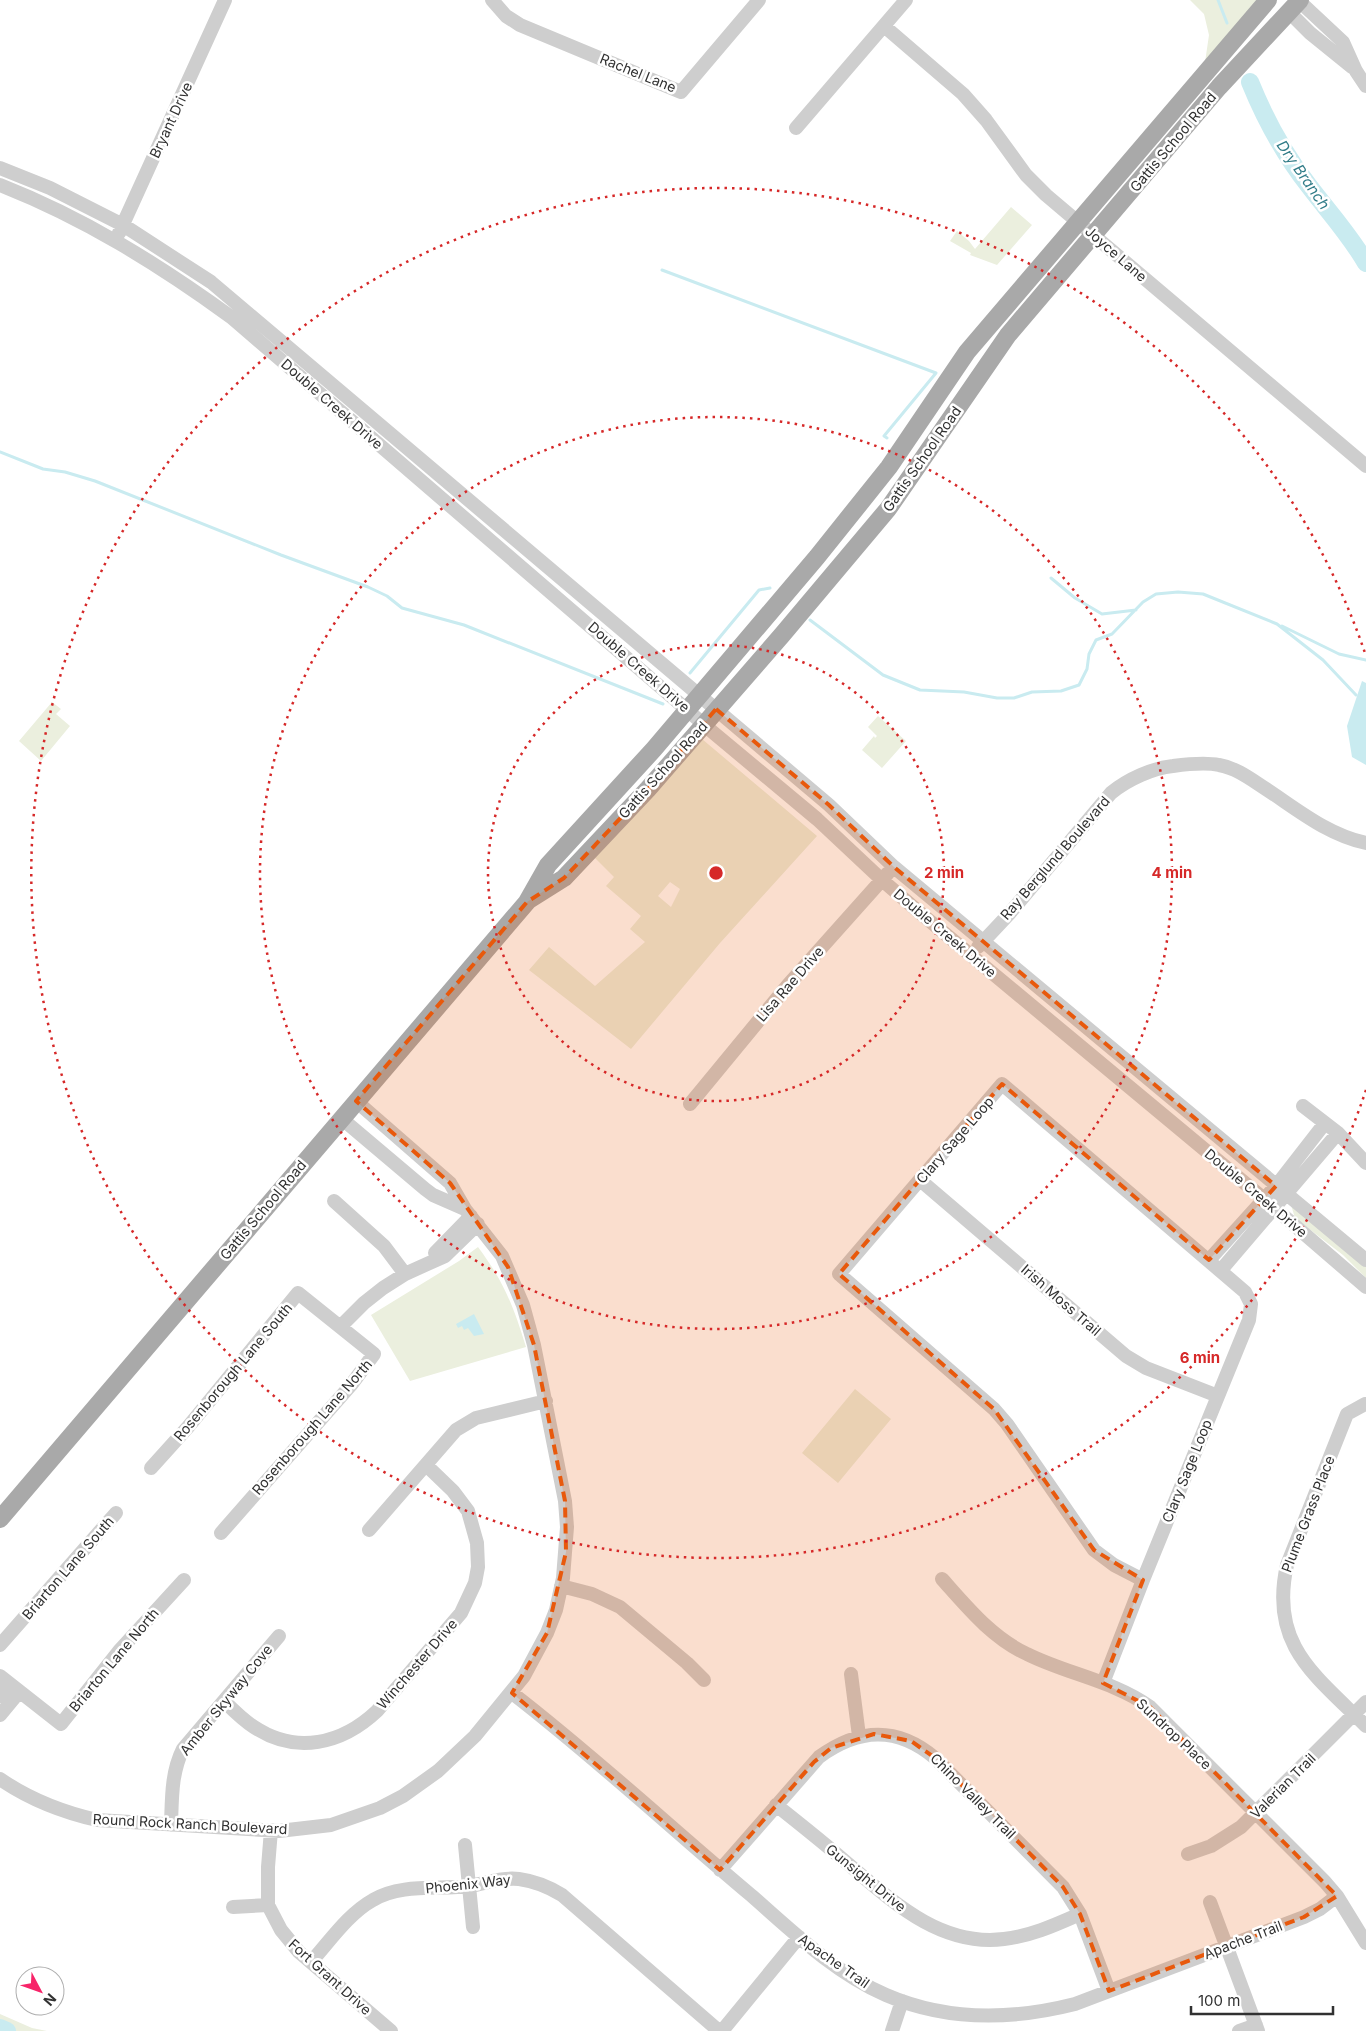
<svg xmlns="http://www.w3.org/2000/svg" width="1366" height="2031" viewBox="0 0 1366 2031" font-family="Inter,sans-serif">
<rect width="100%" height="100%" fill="#fff"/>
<!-- green -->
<path fill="#ebefde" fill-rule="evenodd" d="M1190,0H1258L1203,76L1209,35L1204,14Z
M1011,207L1032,225L997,265L970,255L971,253L950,241L957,231L969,241L975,249Z
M52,702L61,709L56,714L70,726L41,761L19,741Z
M878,716L906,741L882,768L862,750L874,736L875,738L877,736L868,727Z
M702,739L817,836L720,943L631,1049L529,970L549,947L595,986L645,942L630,929L641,916L606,886L614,877L595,858ZM670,882L680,889L671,907L658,896Z
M1291,1205L1366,1266V1278L1343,1255L1295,1218Z
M478,1247C504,1282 513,1305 526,1347L410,1381L371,1315L459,1261Z
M855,1389L891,1419L838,1483L802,1453Z
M0,2014L32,2028L47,2031H0Z"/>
<!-- water -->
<path fill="#c9ebf0" d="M1362,681L1366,683V765L1352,757L1347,726Z
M474,1314L484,1334L474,1336L468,1328L464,1330L462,1326L458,1328L456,1324Z"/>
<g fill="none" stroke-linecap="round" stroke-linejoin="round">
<!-- stream -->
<path stroke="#c9ebf0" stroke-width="3" d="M1218,0L1227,23
M662,270L936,373L884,436L887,438
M0,452L43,469L65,472L95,481L281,555L368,587L387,596L402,608L464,625L663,704
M1051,578L1075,598L1102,614L1136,610
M810,620L883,675L920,690L964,692L997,698H1014L1032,692L1061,691L1079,685L1087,669L1089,654L1096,640L1112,634L1143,602L1156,594L1178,592L1203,594L1277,624L1323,660L1356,695
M1282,626L1339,654L1366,660
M690,673L759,590L770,588"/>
<!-- river -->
<path stroke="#c9ebf0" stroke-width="18" d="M1250,82C1265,119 1284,154 1309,186C1328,211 1350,235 1366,263
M0,2028L7,2031"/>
<!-- minor -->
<path stroke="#cecece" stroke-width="14" d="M492,0L506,16L520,25L681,92L759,0
M1299,1L1343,42L1356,71L1366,86
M1289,12L1310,33L1352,67
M884,26L963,94L986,120L1026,175L1046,195L1366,466
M796,128L906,0
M0,168L50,188L123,225L211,282L829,805L894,867L1366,1260
M0,185C84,218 158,264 231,317L715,734L817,819L882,880L919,912L1264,1199L1366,1287
M119,233L225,0
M978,947L1009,914L1111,793C1128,779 1153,768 1173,766C1188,764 1205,762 1219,765C1237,768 1252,780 1266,789C1298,810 1328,835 1366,843
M690,1104L788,985L888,873
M1303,1106L1338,1133L1366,1163
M341,1118L425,1189L433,1195L465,1209
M920,1180L1126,1356L1146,1368L1218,1396
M334,1201L384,1246L405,1274
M435,1253L471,1216
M1209,1260L1276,1186L1325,1123
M1221,1270L1338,1133
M341,1326L364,1303L383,1288L405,1274L445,1256L478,1224
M1365,1404L1347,1414L1287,1565C1269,1645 1315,1675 1366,1726
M151,1468L188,1427L298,1293L374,1354L351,1385L221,1533
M369,1530L456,1430L476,1418L546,1401
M942,1579C967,1607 992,1638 1027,1654C1067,1674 1114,1681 1150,1707L1325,1882L1337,1896L1366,1943
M561,1586L592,1594L620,1607L687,1663L704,1680
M0,1645L116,1513
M851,1674L859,1736
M0,1676L61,1724L119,1651L184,1580
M1103,1683L1143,1580L1249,1320L1251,1304L1245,1292L1002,1084L839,1274L994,1409L1007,1424L1094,1550L1114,1565L1143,1580
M512,1693C595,1757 672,1829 752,1896C793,1932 835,1973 886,1995C946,2021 1012,2020 1075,2004L1304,1917L1320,1909L1337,1896
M0,1696L10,1684
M225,1702C234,1711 243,1720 254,1727C296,1755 342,1744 377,1711L461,1613L475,1583L478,1567L477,1543L468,1511L453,1491L426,1465
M0,1715L19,1692
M0,1779C29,1799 62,1812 97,1820L279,1831L331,1825L380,1808L403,1796L438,1771L475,1736L524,1676L547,1633L556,1610L563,1578L567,1527L565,1501L534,1345L523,1305L502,1256L465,1209L450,1183L356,1101
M776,1805C800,1824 824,1843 847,1863C892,1901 940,1947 1004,1939C1031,1936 1055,1925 1080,1914
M171,1825C172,1799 171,1773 183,1749L279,1636
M271,1830L268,1867V1905L281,1930L299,1952L391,2031
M465,1845L473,1927
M1188,1854L1211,1846L1241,1827L1366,1702
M720,1870L819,1757C859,1728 897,1726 935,1758L1063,1887L1080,1914L1109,1991
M1210,1902L1258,2031
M233,1907L268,1905
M311,1962C330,1941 348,1914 373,1900C401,1883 439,1890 470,1886C487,1883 502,1877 519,1879C534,1881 549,1887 562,1895L719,2031
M722,2031L799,1937
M892,2031L902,2001
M1239,2031L1256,2025"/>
<!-- major -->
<path stroke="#a9a9a9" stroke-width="18" d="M529,900L564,878L648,789L782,635L888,509L1008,335L1219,87L1300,0
M0,1519L527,902L548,865L654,749L817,557L889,467L967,352L1268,0"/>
</g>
<!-- marked area -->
<path fill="#e8590c" fill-opacity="0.2" stroke="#e8590c" stroke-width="4" stroke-dasharray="10 6" stroke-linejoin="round" d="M716,709L829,805L894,867L1276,1186L1209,1260L1002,1084L839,1274L994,1409L1094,1550L1143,1580L1103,1683L1150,1707L1337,1896L1304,1917L1109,1991L1080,1914L1063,1887L935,1758L911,1741L874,1734L831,1748L814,1762L720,1870L512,1693L547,1633L566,1552L565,1501L534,1345L508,1267L450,1183L356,1101L527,902L564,878L648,789Z"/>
<!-- distance rings -->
<g fill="none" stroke="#d62828" stroke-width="2.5" stroke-dasharray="2.5 5">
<circle cx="716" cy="873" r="228"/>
<circle cx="716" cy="873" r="456"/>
<path d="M1366 1090A685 685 0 1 1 1366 656"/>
</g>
<g text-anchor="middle" stroke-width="5" stroke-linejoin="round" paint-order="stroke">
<!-- street labels -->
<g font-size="14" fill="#313131" stroke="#fff">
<text transform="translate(638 73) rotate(22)" y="5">Rachel Lane</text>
<text transform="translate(171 120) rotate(-65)" y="5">Bryant Drive</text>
<text transform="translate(1173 142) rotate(-50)" y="5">Gattis School Road</text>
<text transform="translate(1116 254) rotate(41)" y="5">Joyce Lane</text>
<text transform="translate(332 404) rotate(41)" y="5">Double Creek Drive</text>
<text transform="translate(922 459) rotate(-55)" y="5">Gattis School Road</text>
<text transform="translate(639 667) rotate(41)" y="5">Double Creek Drive</text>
<text transform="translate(663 770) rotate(-48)" y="5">Gattis School Road</text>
<text transform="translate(1055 858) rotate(-49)" y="5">Ray Berglund Boulevard</text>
<text transform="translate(945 933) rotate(40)" y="5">Double Creek Drive</text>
<text transform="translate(790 984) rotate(-49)" y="5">Lisa Rae Drive</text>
<text transform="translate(955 1140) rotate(-49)" y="5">Clary Sage Loop</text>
<text transform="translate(1256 1193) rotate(40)" y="5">Double Creek Drive</text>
<text transform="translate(263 1210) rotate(-50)" y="5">Gattis School Road</text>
<text transform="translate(1061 1300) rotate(41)" y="5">Irish Moss Trail</text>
<text transform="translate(233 1372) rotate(-50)" y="5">Rosenborough Lane South</text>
<text transform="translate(312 1427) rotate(-49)" y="5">Rosenborough Lane North</text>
<text transform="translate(1187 1471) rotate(-68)" y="5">Clary Sage Loop</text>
<text transform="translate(1308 1514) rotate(-69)" y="5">Plume Grass Place</text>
<text transform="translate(68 1568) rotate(-49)" y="5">Briarton Lane South</text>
<text transform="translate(114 1660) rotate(-50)" y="5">Briarton Lane North</text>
<text transform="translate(417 1664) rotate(-49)" y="5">Winchester Drive</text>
<text transform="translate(226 1700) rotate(-51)" y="5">Amber Skyway Cove</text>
<text transform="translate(1174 1734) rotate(43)" y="5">Sundrop Place</text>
<text transform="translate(1283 1786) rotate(-45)" y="5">Valerian Trail</text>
<text transform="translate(973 1796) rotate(45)" y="5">Chino Valley Trail</text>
<text transform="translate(190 1824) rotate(3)" y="5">Round Rock Ranch Boulevard</text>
<text transform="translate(866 1878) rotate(39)" y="5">Gunsight Drive</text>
<text transform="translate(468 1884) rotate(-6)" y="5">Phoenix Way</text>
<text transform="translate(1243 1940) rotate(-21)" y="5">Apache Trail</text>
<text transform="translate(834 1961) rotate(35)" y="5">Apache Trail</text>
<text transform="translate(330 1977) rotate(42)" y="5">Fort Grant Drive</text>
</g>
<!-- water labels -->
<g font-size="15" font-style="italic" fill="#307c88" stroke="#fff">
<text transform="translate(1303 175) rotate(55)" y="5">Dry Branch</text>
</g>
</g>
<circle cx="716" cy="873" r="8" fill="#d62828" stroke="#fff" stroke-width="2.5"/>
<g font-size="15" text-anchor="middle" font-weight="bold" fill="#d62828" stroke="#fff" stroke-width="5" stroke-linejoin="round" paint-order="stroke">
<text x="944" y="878">2 min</text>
<text x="1172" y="878">4 min</text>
<text x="1200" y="1363">6 min</text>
</g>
<!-- north arrow -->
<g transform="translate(40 1991) rotate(131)"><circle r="24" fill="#ffffff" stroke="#adadad"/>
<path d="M0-4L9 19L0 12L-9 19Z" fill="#f72469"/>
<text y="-8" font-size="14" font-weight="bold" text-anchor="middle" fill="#313131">N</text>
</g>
<!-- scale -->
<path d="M1191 2006v8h142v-8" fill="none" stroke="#313131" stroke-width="2.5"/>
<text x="1198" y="2006" font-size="15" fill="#313131" stroke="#ffffff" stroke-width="4" paint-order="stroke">100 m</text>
</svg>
